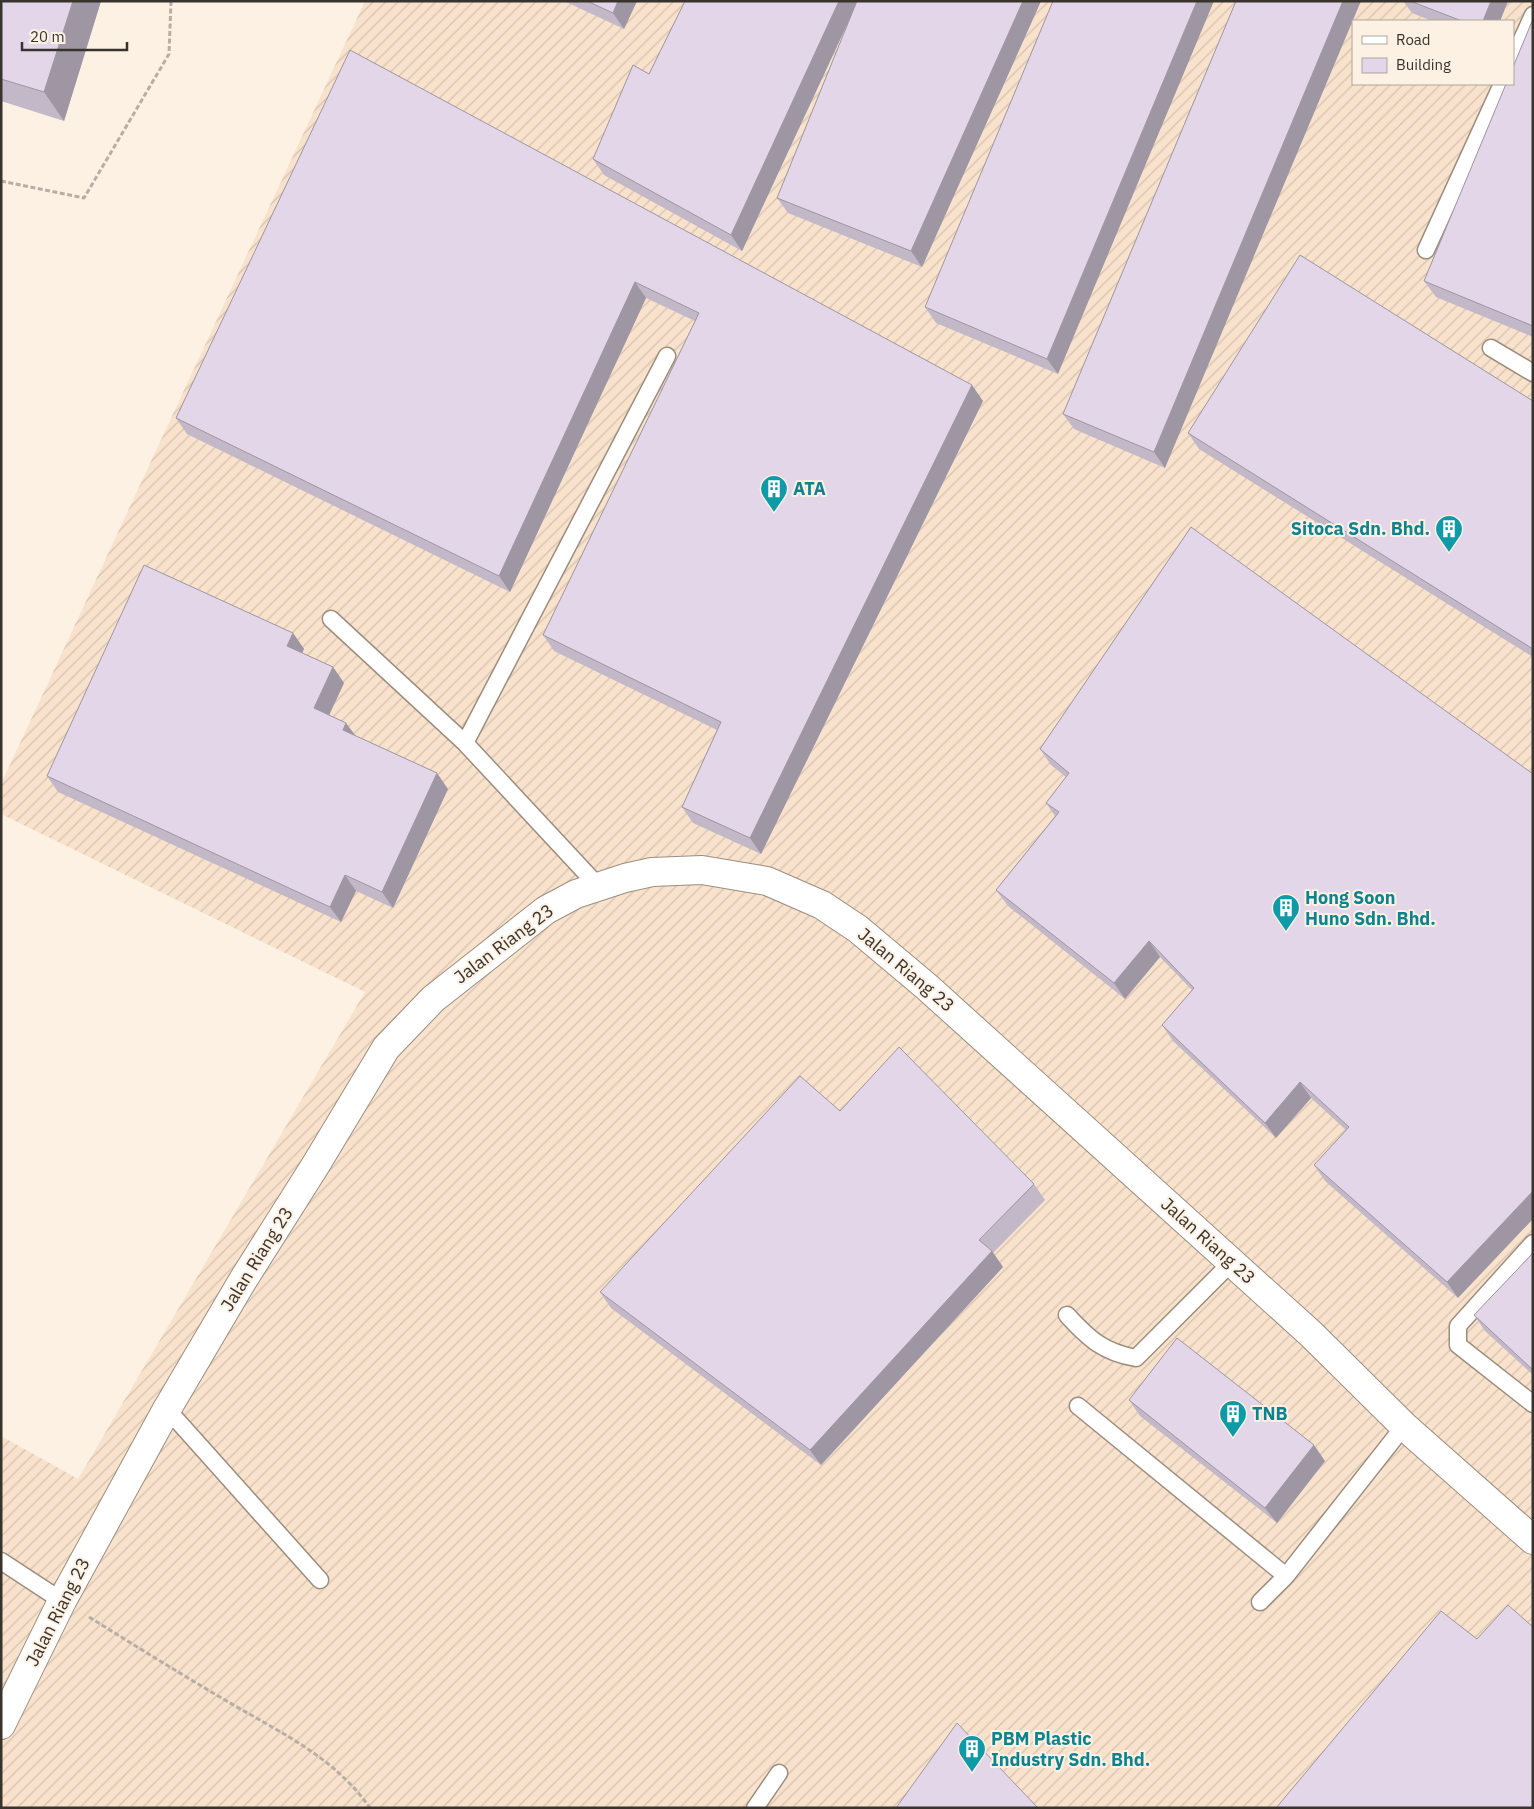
<svg xmlns="http://www.w3.org/2000/svg" width="1534" height="1809" viewBox="0 0 1534 1809" font-family="'IBM Plex Sans',sans-serif">
<defs>
<pattern id="industrial-furrows" width="10" height="10" patternUnits="userSpaceOnUse" patternTransform="scale(1.25)"><rect width="10" height="10" fill="#f8e2cc"/><path d="M-1 1l2-2M0 10L10 0M9 11l2-2" fill="none" stroke="#d5c2b0"/></pattern>
</defs>
<rect width="100%" height="100%" fill="#fdf1e4"/>
<!-- industrial -->
<path fill="url(#industrial-furrows)" fill-rule="evenodd" d="M365,1H1533V1808H1V1436L78,1479L365,992L1,814V784ZM1353,21H1513V84H1353Z"/>
<g fill="none" stroke-linecap="round" stroke-linejoin="round">
<defs>
<path id="service" d="M1513,59L1533,15
M1426,250L1502,84
M1491,348L1533,373
M331,619L465,743L599,887
M465,743L667,356
M1533,1243L1458,1326V1345L1533,1404
M1067,1315C1089,1339 1103,1352 1136,1358L1231,1263
M1078,1406L1286,1576
M167,1409L320,1580
M1,1561L62,1601
M1260,1602L1286,1576L1404,1426
M755,1808L779,1773"/>
<path id="minor" d="M1,1725L62,1601L167,1409L243,1280L315,1166L386,1048L433,999L546,910L576,894L625,878L652,872L702,870L767,881L822,905L858,929L927,987L1311,1334L1404,1426L1533,1540"/>
</defs>
<!-- service casing -->
<use href="#service" stroke="#9c8d7e" stroke-width="19"/>
<!-- minor casing -->
<use href="#minor" stroke="#9c8d7e" stroke-width="30"/>
<!-- path -->
<path stroke="#b8aea3" stroke-width="3" stroke-dasharray="5 2.5" stroke-linecap="butt" d="M1,181L84,198L169,54L171,1
M89,1617C134,1645 179,1673 225,1700C277,1731 334,1756 370,1808"/>
<!-- service -->
<use href="#service" stroke="#fff" stroke-width="16"/>
<!-- minor -->
<use href="#minor" stroke="#fff" stroke-width="28"/>
</g>
<!-- wall -->
<path fill="#c2b8c8" d="M1,1H101L64,121L1,101Z
M564,1H637L624,29Z
M685,1H1041L922,267L788,213L777,198L850,18L742,251L604,175L593,159L649,74Z
M1053,1L1058,374L936,323L925,307Z
M1236,1L1165,468L1074,429L1063,414Z
M1403,1H1508L1500,21H1432L1412,13Z
M1533,19V337L1436,297L1424,281Z
M350,50L983,401L761,854L693,823L682,807L717,730L554,651L543,635L695,321L646,298L510,592L187,434L176,418Z
M1533,401V657L1199,449L1188,433Z
M1191,527L1458,1298L1325,1181L1314,1165L1346,1130L1311,1098L1276,1138L1173,1041L1162,1025L1192,990L1160,957L1125,999L1008,906L996,890L1055,816L1046,803L1066,777L1051,765L1040,749Z
M293,633L304,649L302,653L333,667L344,683L329,715L356,736L448,789L393,908L356,891L341,922L58,792L47,776Z
M840,1111L1034,1184L1045,1200L993,1253L1003,1267L821,1465L611,1308L600,1292Z
M1533,1253V1375L1485,1331L1474,1315Z
M1129,1400L1325,1461L1277,1523L1140,1416Z"/>
<!-- shaded-wall -->
<path fill="#9e96a2" d="M73,1H101L64,121L44,92Z
M618,1H637L624,29L613,13Z
M839,1H858L742,251L731,235Z
M1023,1H1041L922,267L911,251Z
M1197,1H1214L1058,374L1047,359Z
M1343,1H1361L1165,468L1154,452Z
M1491,1H1508L1500,21H1483Z
M635,282L646,298L510,592L499,576Z
M972,385L983,401L761,854L750,838Z
M293,633L304,649L298,662L287,646Z
M333,667L344,683L325,724L314,708Z
M346,723L358,739L343,730Z
M437,773L448,789L393,908L382,892Z
M345,875L356,891L341,922L330,907Z
M1149,941L1160,957L1125,999L1114,983Z
M1300,1082L1311,1098L1276,1138L1265,1123Z
M1533,1191V1219L1458,1298L1447,1282Z
M992,1251L1003,1267L821,1465L810,1450Z
M1314,1445L1325,1461L1277,1523L1265,1508Z"/>
<!-- building -->
<path fill="#e2d6e8" stroke="#9e96a2" d="M1,1H73L44,92L1,79Z
M587,1H618L613,13Z
M685,1H839L731,235L593,159L633,65L649,74Z
M857,1H1023L911,251L777,198Z
M1053,1H1197L1047,359L925,307Z
M1236,1H1343L1154,452L1063,414Z
M1410,1H1491L1483,21H1462Z
M1533,19V326L1424,281L1506,84H1513V67Z
M350,50L972,385L750,838L682,807L721,722L543,635L699,313L635,282L499,576L176,418Z
M1300,255L1533,401V649L1188,433Z
M1191,527L1533,774V1191L1447,1282L1314,1165L1349,1127L1300,1082L1265,1123L1162,1025L1194,988L1149,941L1114,983L996,890L1059,812L1046,803L1069,773L1040,749Z
M144,565L293,633L287,646L333,667L314,708L346,723L343,730L437,773L382,892L345,875L330,907L47,776Z
M899,1047L1034,1184L979,1240L992,1251L810,1450L600,1292L800,1076L840,1111Z
M1533,1253V1370L1474,1315Z
M1177,1338L1314,1445L1265,1508L1129,1400Z
M1508,1605L1533,1627V1808H1276L1441,1611L1477,1639Z
M957,1723L1038,1808H896Z"/>
<!-- icons -->
<defs>
<symbol id="building-pin" viewBox="-11 -11 22 30"><path d="M0 17L-7.5 6A9.5 9.5 0 1 1 7.5 6Z" fill="#0f9aa8" stroke="#fdf1e4"/><path d="M-4-6H4V6H1V3H-1V6H-4ZM-2.5-4.3h1.7v1.8h-1.7ZM.8-4.3h1.7v1.8H.8ZM-2.5-1h1.7V.8h-1.7ZM.8-1h1.7V.8H.8Z" fill="#fff"/></symbol>
</defs>
<g fill-rule="evenodd">
<use href="#building-pin" x="758" y="473" width="32" height="43"/>
<use href="#building-pin" x="1433" y="513" width="32" height="43"/>
<use href="#building-pin" x="1270" y="892" width="32" height="43"/>
<use href="#building-pin" x="1217" y="1398" width="32" height="43"/>
<use href="#building-pin" x="956" y="1733" width="32" height="43"/>
</g>
<g text-anchor="middle" stroke-width="4" stroke-linejoin="round" paint-order="stroke">
<!-- culture labels -->
<g font-size="18" font-weight="bold" fill="#0d838f" stroke="#fdf1e4" text-anchor="start">
<text x="793" y="495">ATA</text>
<text x="1430" y="535" text-anchor="end">Sitoca Sdn. Bhd.</text>
<text x="1305" y="904">Hong Soon<tspan x="1305" dy="21">Huno Sdn. Bhd.</tspan></text>
<text x="1252" y="1420">TNB</text>
<text x="991" y="1745">PBM Plastic<tspan x="991" dy="21">Industry Sdn. Bhd.</tspan></text>
</g>
<!-- street labels -->
<g font-size="18" fill="#39332d" stroke="#fdf1e4">
<text transform="translate(504 944) rotate(-37)" y="6">Jalan Riang 23</text>
<text transform="translate(906 970) rotate(40)" y="6">Jalan Riang 23</text>
<text transform="translate(1208 1241) rotate(42)" y="6">Jalan Riang 23</text>
<text transform="translate(257 1259) rotate(-58)" y="6">Jalan Riang 23</text>
<text transform="translate(58 1612) rotate(-63)" y="6">Jalan Riang 23</text>
</g>
</g>
<!-- border -->
<rect width="1534" height="1809" fill="none" stroke="#39332d" stroke-width="5"/>
<!-- legend -->
<rect x="1352" y="20" width="162" height="65" fill="#fdf1e4" stroke="#afa59b"/>
<rect x="1362" y="36" width="25" height="8" fill="#ffffff" stroke="#afa59b"/>
<text x="1396" y="45" font-size="15" fill="#39332d">Road</text>
<rect x="1362" y="58" width="25" height="15" fill="#e2d6e8" stroke="#afa59b"/>
<text x="1396" y="70" font-size="15" fill="#39332d">Building</text>
<!-- scale -->
<path d="M22 42v8h105v-8" fill="none" stroke="#39332d" stroke-width="2.5"/>
<text x="30" y="42" font-size="15" fill="#39332d" stroke="#fdf1e4" stroke-width="4" paint-order="stroke">20 m</text>
</svg>
